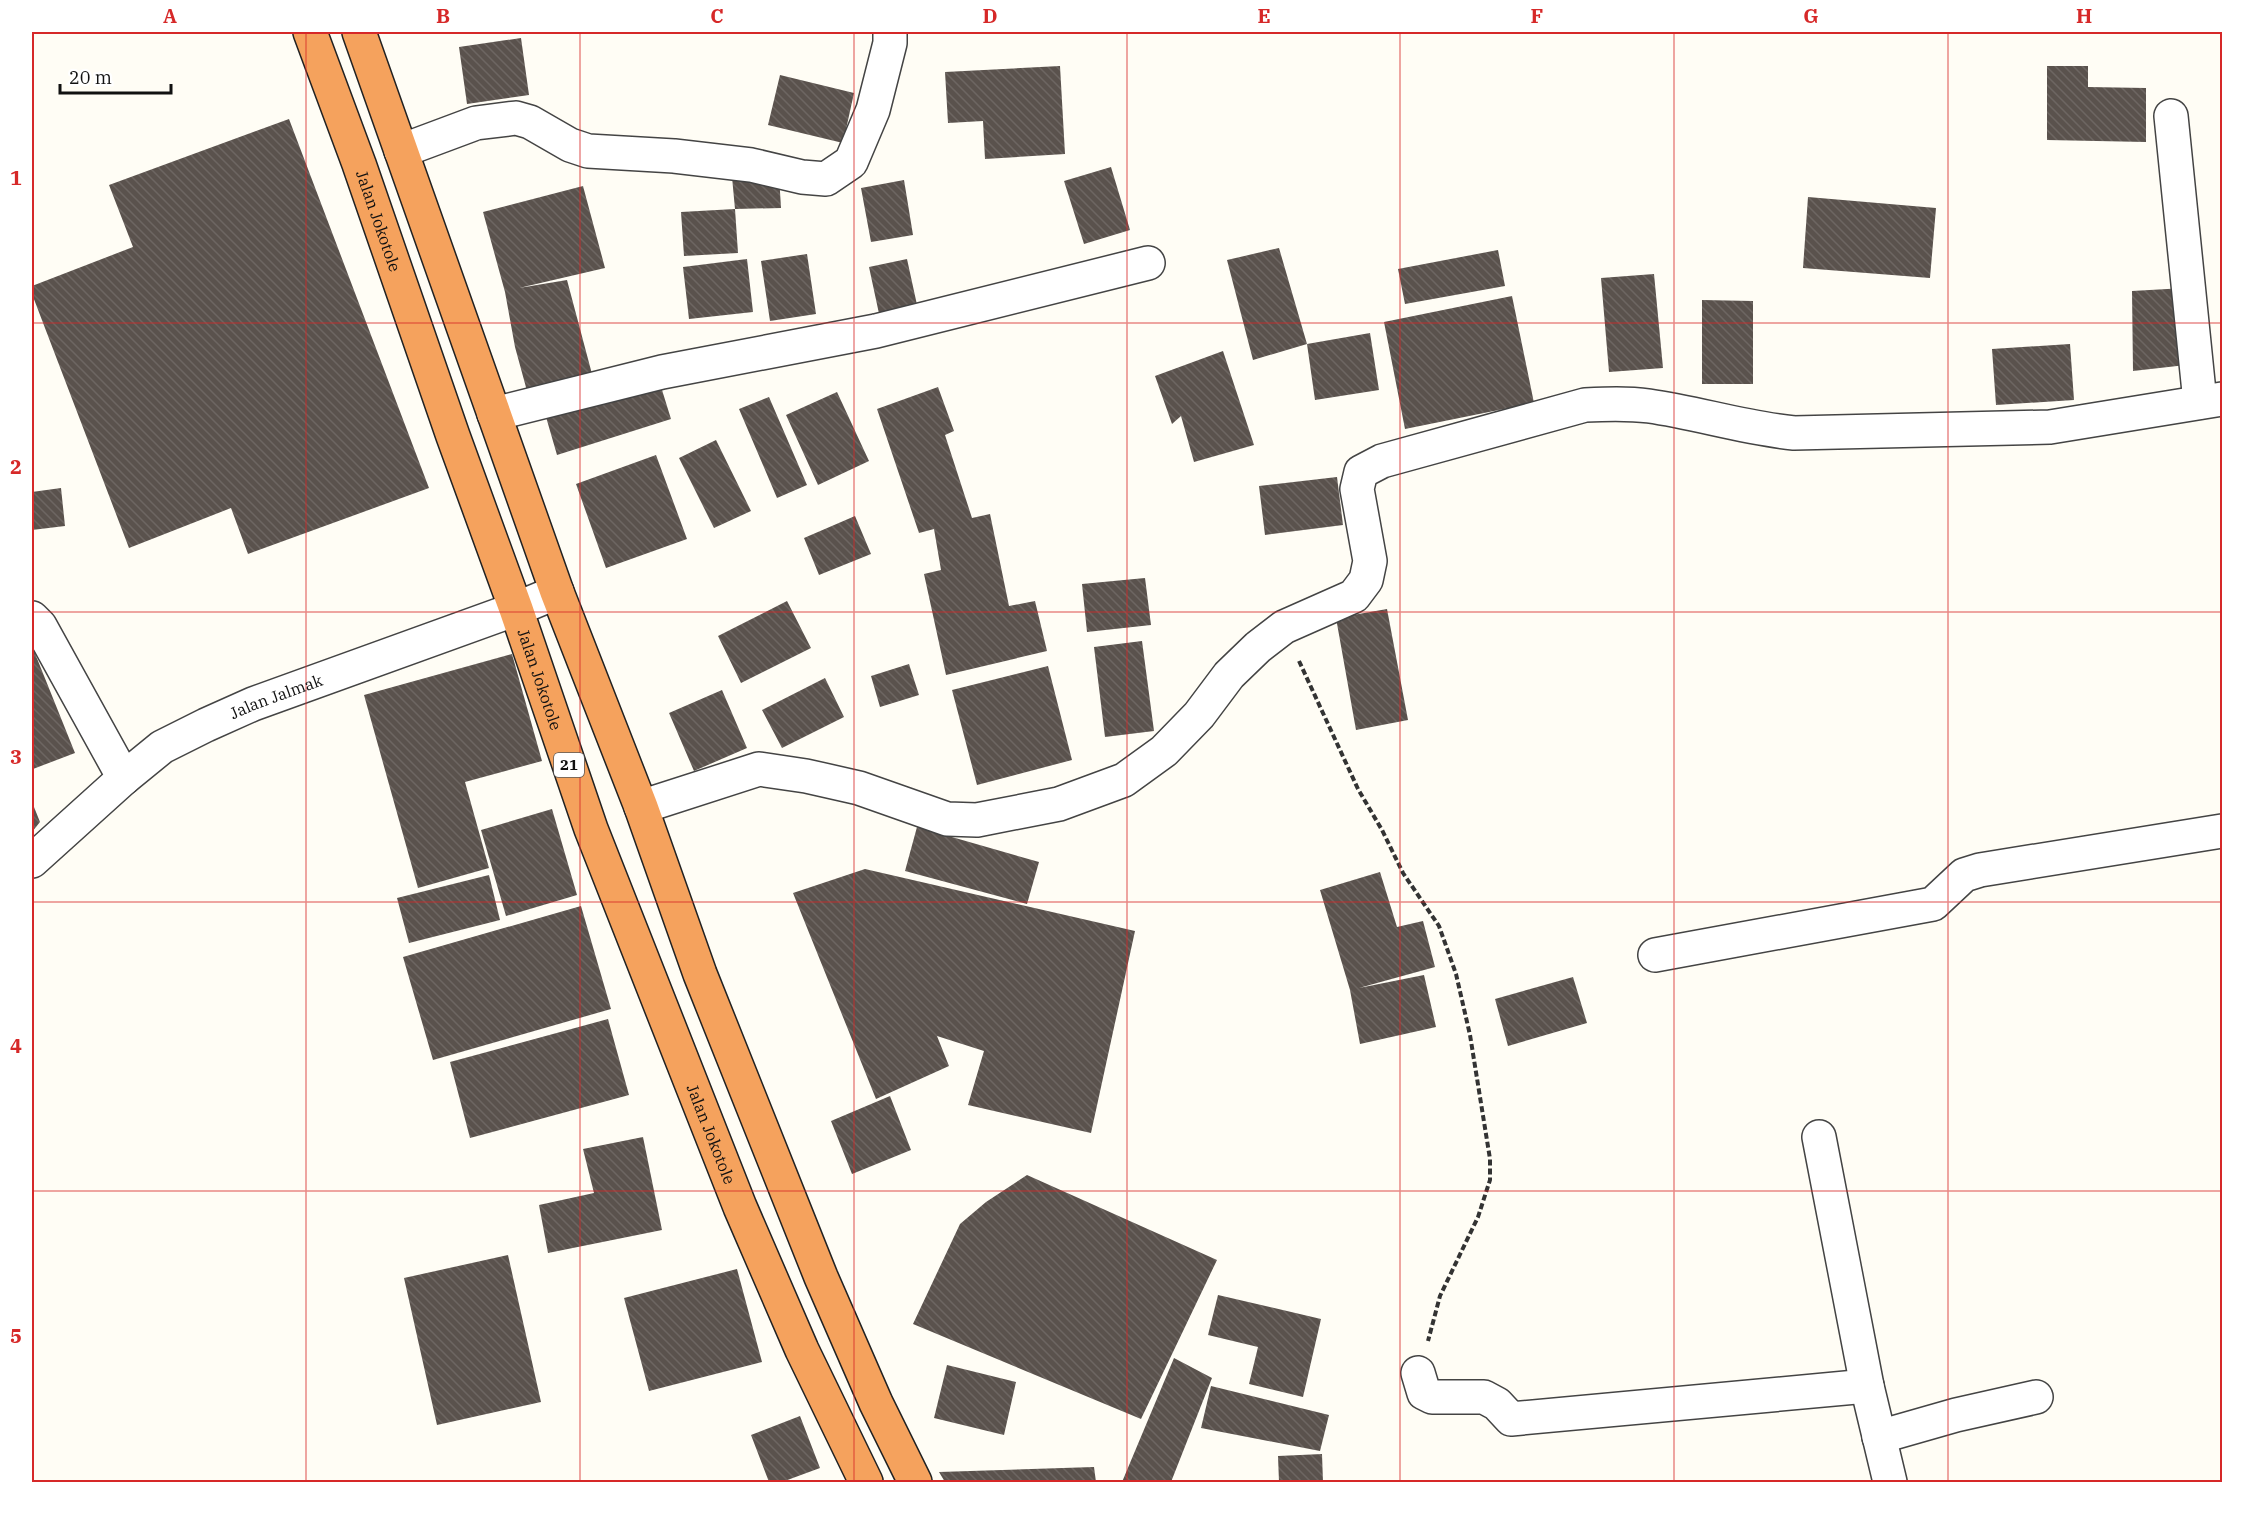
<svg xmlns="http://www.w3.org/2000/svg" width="2254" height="1514" viewBox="0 0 2254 1514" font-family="'IBM Plex Serif',serif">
<defs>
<pattern id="building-back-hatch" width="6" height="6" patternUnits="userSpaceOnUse" patternTransform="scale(1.5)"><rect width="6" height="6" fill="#5a524d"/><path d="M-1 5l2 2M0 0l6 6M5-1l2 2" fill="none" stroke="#6d6662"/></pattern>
</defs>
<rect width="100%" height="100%" fill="#fffdf5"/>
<!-- building -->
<path fill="url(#building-back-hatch)" d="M521,38L529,95L467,104L459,47Z
M1060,66L1065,154L985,159L983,121L948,123L945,72Z
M2047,66H2088V87L2146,88V142L2047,140Z
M780,75L854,93L843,143L768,125Z
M289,119L429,488L248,554L231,508L129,548L32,294V286L133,247L109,185Z
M1111,167L1130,230L1084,244L1064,181Z
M779,175L781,208L735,209L732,177Z
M904,180L913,235L871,242L861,188Z
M583,186L605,268L519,288L567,280L592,374L527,391L515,347L505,292L483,212Z
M1808,197L1936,208L1930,278L1803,268Z
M735,209L738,253L684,256L681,212Z
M1279,248L1307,344L1253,360L1227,260Z
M1498,250L1505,286L1405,304L1398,269Z
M807,254L816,314L770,321L761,261Z
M747,259L753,312L689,319L683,267Z
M907,259L919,314L881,323L869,267Z
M1654,274L1663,368L1609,372L1601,278Z
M2185,288L2186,365L2133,371L2132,291Z
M1512,296L1534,403L1405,429L1384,322Z
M1702,300L1753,301V384H1702Z
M1370,333L1379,390L1315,400L1307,344Z
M2070,344L2074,400L1996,405L1992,349Z
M1223,351L1254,445L1194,462L1181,416L1172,424L1155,376Z
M658,377L671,419L557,455L544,410Z
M938,387L954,431L945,435L972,518L990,514L1009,606L1035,601L1047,651L946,675L924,574L941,570L934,529L919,533L877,409Z
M837,392L869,461L818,485L786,415Z
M769,397L807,485L777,498L739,409Z
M716,440L751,511L714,528L679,458Z
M656,455L687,539L606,568L576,484Z
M1337,477L1343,525L1265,535L1259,486Z
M61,488L65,526L32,530V492Z
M855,516L871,554L819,575L804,538Z
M1145,578L1151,625L1087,632L1082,584Z
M787,601L811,648L741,683L718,636Z
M1387,609L1408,720L1356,730L1336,618Z
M1142,641L1154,731L1105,737L1094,647Z
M32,646L75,753L33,769L32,765Z
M512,654L542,761L465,782L489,868L418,888L364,695Z
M909,664L919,695L880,707L871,676Z
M1048,666L1072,760L977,785L952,690Z
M825,678L844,717L782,748L762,710Z
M722,690L747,748L694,771L669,713Z
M32,802L40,822L32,832Z
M552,809L577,895L506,916L481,830Z
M917,827L1039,862L1027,904L905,871Z
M865,869L1135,931L1091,1133L968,1105L984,1051L937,1036L949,1066L876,1099L793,893Z
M1380,872L1397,927L1423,921L1435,967L1359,988L1424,975L1436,1027L1360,1044L1350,990L1320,890Z
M489,875L500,920L409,943L397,898Z
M581,906L611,1009L433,1060L403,957Z
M1573,977L1587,1023L1508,1046L1495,999Z
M608,1019L629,1095L470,1138L450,1062Z
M890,1096L911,1150L852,1174L831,1121Z
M643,1137L662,1230L548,1253L539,1205L594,1193L583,1149Z
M1027,1175L1217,1260L1141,1419L913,1324L960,1224L986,1202Z
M508,1255L541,1402L437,1425L404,1278Z
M737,1269L762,1362L649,1391L624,1298Z
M1218,1295L1321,1319L1303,1397L1249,1384L1258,1347L1208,1335Z
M1174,1358L1212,1378L1171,1482H1122Z
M947,1365L1016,1382L1004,1435L934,1418Z
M1211,1386L1329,1415L1320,1451L1201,1428Z
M800,1416L820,1468L782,1482H769L751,1435Z
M1322,1454L1323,1482H1279L1278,1456Z
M1094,1467L1096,1482H945L939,1472Z"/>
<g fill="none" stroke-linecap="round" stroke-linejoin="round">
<defs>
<g id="street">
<path d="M2171,116L2200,402"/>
<path d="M401,151L476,123L516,118L530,122L570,145L588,151L674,156L751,165L802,177L826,179L851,162L873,110L890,43V32"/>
<path d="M494,414L662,372L876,331L1148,263"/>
<path d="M32,618L40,626L124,778"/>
<path d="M641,807L759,769L806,776L859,788L947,819L977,820L1059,804L1124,780L1164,751L1199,715L1229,675L1258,647L1284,627L1354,596L1366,580L1370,561L1357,489L1361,472L1382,461L1585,405C1606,404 1627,403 1649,406C1698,413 1744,428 1794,433L2050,427L2222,399"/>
<path id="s1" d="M32,861L124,778L162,747L206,725L253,704L516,609L557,592"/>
<path d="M1655,955L1933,904L1964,875L1980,870L2222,831"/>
<path d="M1819,1137L1867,1386L1890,1482"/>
<path d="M1418,1373L1424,1393L1432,1397H1484L1497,1404L1511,1419L1867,1386"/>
<path d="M1879,1437L1956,1415L2036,1397"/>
</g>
<g id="highway">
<path id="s2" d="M310,32L359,164L453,436L516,609L591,829L740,1207L802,1350L866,1482"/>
<path d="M359,32L557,592L641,807L700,974L821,1277L876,1403L915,1482"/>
</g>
</defs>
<!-- street casing -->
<use href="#street" stroke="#444" stroke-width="36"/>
<!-- highway casing -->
<use href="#highway" stroke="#222" stroke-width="36"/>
<!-- path -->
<path stroke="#333" stroke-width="4" stroke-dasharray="6 3" stroke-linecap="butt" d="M1299,661L1358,789L1382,830L1403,873L1439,926L1456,974L1470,1035L1490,1159V1180L1478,1217L1440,1296L1428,1341"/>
<!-- street -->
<use href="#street" stroke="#fff" stroke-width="33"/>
<!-- highway -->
<use href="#highway" stroke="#f5a25d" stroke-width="33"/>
</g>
<!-- grid -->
<path fill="none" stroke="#d62828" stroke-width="1.5" stroke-opacity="0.55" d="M306,32V1482M580,32V1482M854,32V1482M1127,32V1482M1400,32V1482M1674,32V1482M1948,32V1482M32,323H2222M32,612H2222M32,902H2222M32,1191H2222"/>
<g text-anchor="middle" stroke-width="6" stroke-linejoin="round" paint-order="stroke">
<!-- shield labels -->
<rect fill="#fff" stroke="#585858" stroke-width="1.5" x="554" y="753" width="30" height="24" rx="4.5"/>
<g font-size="15" font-weight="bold" fill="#111">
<text x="569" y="770">21</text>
</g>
<!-- street labels -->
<g font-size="16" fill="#111" stroke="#fff">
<text dy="6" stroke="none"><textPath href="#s2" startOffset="201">Jalan Jokotole</textPath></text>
<text dy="6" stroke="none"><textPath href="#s2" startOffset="687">Jalan Jokotole</textPath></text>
<text dy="6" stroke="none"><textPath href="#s1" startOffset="298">Jalan Jalmak</textPath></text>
<text dy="6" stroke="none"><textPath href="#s2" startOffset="1173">Jalan Jokotole</textPath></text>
</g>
</g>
<!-- border -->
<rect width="2254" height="1514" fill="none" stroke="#ffffff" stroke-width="66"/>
<!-- scale -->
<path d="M60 84v9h111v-9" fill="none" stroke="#111111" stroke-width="3"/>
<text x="69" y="84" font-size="18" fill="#111111" stroke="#ffffff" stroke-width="4.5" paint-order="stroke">20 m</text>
<rect x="33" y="33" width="2188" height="1448" fill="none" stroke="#d62828" stroke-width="2"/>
<g font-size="20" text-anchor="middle" font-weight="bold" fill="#d62828">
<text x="170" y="23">A</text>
<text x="443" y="23">B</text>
<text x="717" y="23">C</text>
<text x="990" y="23">D</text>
<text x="1264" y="23">E</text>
<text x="1537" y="23">F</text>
<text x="1811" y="23">G</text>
<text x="2084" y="23">H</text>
<text x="16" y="185">1</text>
<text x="16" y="474">2</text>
<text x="16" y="764">3</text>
<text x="16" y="1053">4</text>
<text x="16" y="1343">5</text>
</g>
</svg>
